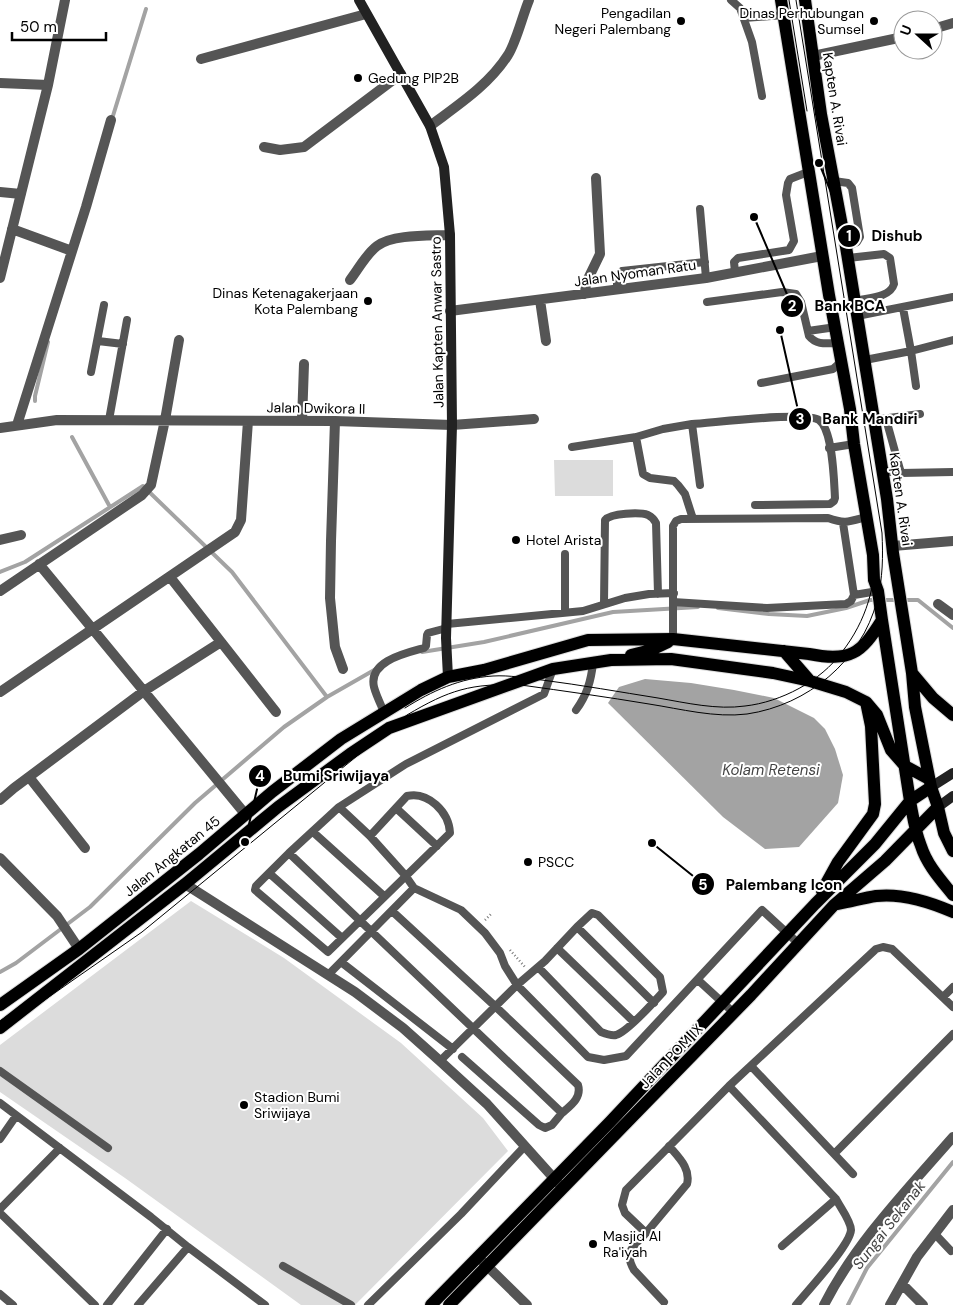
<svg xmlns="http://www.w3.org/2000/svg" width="953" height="1305" viewBox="0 0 953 1305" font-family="'DM Sans',sans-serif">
<rect width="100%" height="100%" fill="#fff"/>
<!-- grass -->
<path fill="#dcdcdc" d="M554,460H613V496H555Z
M191,901L284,958L401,1043L483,1118L508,1151L355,1305H301L125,1178L0,1092V1045Z"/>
<!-- water -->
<path fill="#a3a3a3" d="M645,679L691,683L734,690L774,698L814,718L825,729L835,749L843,775L838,803L799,847L765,849L723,817L608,703L619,687Z"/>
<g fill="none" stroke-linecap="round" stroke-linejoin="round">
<!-- stream -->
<path stroke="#a3a3a3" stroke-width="4" d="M112,119L146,9
M35,401V396L48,342
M72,437L110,507
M0,572L25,562L143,486L232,572L327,697
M718,608L769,614L807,616L846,608L870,600H918L953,628
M422,652L484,642L613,612L698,607
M0,972L16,963L90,907L195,803L284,727L327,697L376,669
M848,1305L867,1268L953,1162"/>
<defs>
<path id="primary" d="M805,0L821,114L846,247L887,499L893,553L912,673L915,707L931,787L938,807L944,833L953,851
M882,620L910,801C913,816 915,832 921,846C927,865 941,880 953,895
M784,651L810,681
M631,655L651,650L668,642
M912,673L933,698L953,715
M822,891L838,862L873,814L875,804L871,726L866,702
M837,904C850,902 863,898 876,896C901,893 930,902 953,912
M0,1005L79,949L199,854L272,792L341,739L421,690L448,677L484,670L588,640L673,639L809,654C850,662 861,654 882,620L878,591L874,580L873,555L854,444L850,409L829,295L781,0
M0,1028L185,884L278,807L350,754L389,728L553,669L611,660L671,659L773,673L810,681L846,692L866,702L877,715L891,750L905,766L929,779
M431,1305L610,1122L815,904L875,844L910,801L931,787
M449,1305L751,995L834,905L885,861L938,807"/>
</defs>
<!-- primary casing -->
<use href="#primary" stroke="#dbdbdb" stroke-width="14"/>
<!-- path -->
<path stroke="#777" stroke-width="2.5" stroke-dasharray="1 2.5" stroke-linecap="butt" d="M485,920L492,913
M510,950L525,967"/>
<!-- lane -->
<path stroke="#555" stroke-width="8" d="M731,0L740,8L752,42L762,96
M744,18L784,15
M834,181L848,183L852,188L860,237L857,242L846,247
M700,209L706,278
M848,258L884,254L890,258L894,284C890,298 867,298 855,301
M735,272L734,262L738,258L789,250L794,241L786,195L788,183L790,179L808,172
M617,290V276L622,271L705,262
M707,302L782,292L796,294L801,302L809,336C817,346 828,343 839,343
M857,316L953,297
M808,331L836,327
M98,341L123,344
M865,360L911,351L903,308
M91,372L104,305
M761,383L833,369L842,361
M916,386L911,351L953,340
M881,419L920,414
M109,420L127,320
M636,437L643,474L650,478L674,481L678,485L685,494L693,519
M572,447L636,437L663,429L692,424
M829,448L854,444
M882,471L901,473L886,419
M901,473L953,472
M700,485L692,424C712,423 806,411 819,420C833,430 834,481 835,498L834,501L830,504L755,505
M854,595L878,591
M673,602L767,608L846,604L851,601L854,595L843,523
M604,604L605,520C611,513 640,512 648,515C652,517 654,519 656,523L658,594
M565,612V554
M447,624L583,611L625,598L649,594L674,593
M673,639V526L676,521L681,519L828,518C845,524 848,522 866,517
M576,710C587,695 591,681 593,663
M384,712C381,705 376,695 374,687C368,661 406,653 424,648L426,646L427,635L428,633L447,628
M339,807L370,836L405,875L414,888L461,910L485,933L500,953L505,966L517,985L588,1057L604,1060L626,1056L762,910L799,944
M396,808L437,846
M313,832L384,896
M289,853L256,886L255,890L328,952L450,833C449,812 428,791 407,796L370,836
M269,873L342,938
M392,911L496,1007L578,1085C582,1098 570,1106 562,1113
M577,927L654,1003
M557,948L634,1022
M341,962L453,1049
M328,975L414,888
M698,980L734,1013
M943,997L953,987
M462,1057L539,1125L545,1128L552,1125L562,1113L289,853L339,807L406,764L544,694L553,669
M440,1061L517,985L545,961L577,927L592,913L598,915L660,977L663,992C654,1002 627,1032 616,1035C611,1036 606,1034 601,1032L538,967
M751,1066L853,1174
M0,1071L108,1148
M729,1086L836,1199
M0,1103L151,1217L188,1247L265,1305
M0,1139L16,1116
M669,1146C678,1157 691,1168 687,1184L646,1233L625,1213L622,1205L626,1190L729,1086L876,949L883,947L892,949L953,1007
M834,1154L953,1034
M0,1209L60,1148
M0,1213L95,1305
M646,1233C634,1246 623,1251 634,1270L664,1302
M935,1234L951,1251
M782,1246L836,1199C840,1207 851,1221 851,1230C850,1246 807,1291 796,1305
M283,1266L351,1305
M0,1294L13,1305
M107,1305L167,1229
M138,1305L188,1247
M368,1305L461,1214L525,1146"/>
<!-- street -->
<path stroke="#555" stroke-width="10" d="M933,29L953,23
M813,56L903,37
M201,59L366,14
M0,83L48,85
M430,126C458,105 489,85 508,55C517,40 522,17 529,0
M264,147L280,150L304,147L401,74
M0,192L21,194
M12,229L72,251
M0,278L48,85L65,0
M350,280C358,270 366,254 377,246C393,234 429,236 450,235
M585,294L586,283L600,254L596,178
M540,300L546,341
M450,311L706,278L822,256
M302,421L304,364
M335,421L331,541L330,598L335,647L343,669
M17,425L86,207L111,120
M0,428L57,420L335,421L452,425L534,419
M0,540L21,535
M893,546L953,541
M39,564L246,815
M170,577L276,712
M0,591L142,495L151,485L165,420L179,340
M938,604L953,615
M0,692L235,532L241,520L248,421
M29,777L85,848
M0,800L14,788L144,691L221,642
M0,858L57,916L79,949
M185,884L355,992L403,1028L440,1061L487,1104L559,1184
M482,1261L527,1305
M902,1284L923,1305
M824,1305C856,1242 907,1190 953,1137
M890,1305L917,1257L953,1210"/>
<!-- secondary -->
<path stroke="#222" stroke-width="10" d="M359,0L430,126L444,167L450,235L452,425L446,638L448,677
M931,787L953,773
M938,807L953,796"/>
<!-- primary -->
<use href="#primary" stroke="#000" stroke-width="12"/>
<!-- tram -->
<path stroke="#000" stroke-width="1" d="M789,0L807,111
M405,708C432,691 460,678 493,676C509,675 526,678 542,680C581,685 620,692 658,698C687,703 717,710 745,706C781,702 821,681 842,652C866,621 877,585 875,546
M0,1021L138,925L365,739
M0,1031L142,932L407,715C449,690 471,683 521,685C564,691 607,697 649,704C681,709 715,718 747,714C808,705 861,661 877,601C883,578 883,556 882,533L796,0"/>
</g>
<!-- markers -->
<g fill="#000" stroke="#fff" stroke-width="2">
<circle cx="681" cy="21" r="5"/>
<circle cx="874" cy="21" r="5"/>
<circle cx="358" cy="78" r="5"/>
<circle cx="368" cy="301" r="5"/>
<circle cx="516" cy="540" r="5"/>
<circle cx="528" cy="862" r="5"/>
<circle cx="244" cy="1105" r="5"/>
<circle cx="593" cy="1244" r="5"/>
</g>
<g text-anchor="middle" stroke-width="4" stroke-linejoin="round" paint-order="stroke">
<!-- poi labels -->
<g font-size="14" fill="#000" stroke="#fff" text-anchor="start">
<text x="671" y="18" text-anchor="end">Pengadilan<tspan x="671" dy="16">Negeri Palembang</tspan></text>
<text x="864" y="18" text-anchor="end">Dinas Perhubungan<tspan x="864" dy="16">Sumsel</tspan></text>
<text x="368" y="83">Gedung PIP2B</text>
<text x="358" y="298" text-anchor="end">Dinas Ketenagakerjaan<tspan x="358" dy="16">Kota Palembang</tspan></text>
<text x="526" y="545">Hotel Arista</text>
<text x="538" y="867">PSCC</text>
<text x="254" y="1102">Stadion Bumi<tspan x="254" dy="16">Sriwijaya</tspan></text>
<text x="603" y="1241">Masjid Al<tspan x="603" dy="16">Ra'iyah</tspan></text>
</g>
<!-- street labels -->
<g font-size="14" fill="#000" stroke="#fff">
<text transform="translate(835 99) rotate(81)" y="5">Kapten A. Rivai</text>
<text transform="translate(635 273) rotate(-8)" y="5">Jalan Nyoman Ratu</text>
<text transform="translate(437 322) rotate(-91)" y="5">Jalan Kapten Anwar Sastro</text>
<text transform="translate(316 408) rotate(1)" y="5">Jalan Dwikora II</text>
<text transform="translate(901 499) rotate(82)" y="5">Kapten A. Rivai</text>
<text transform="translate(172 856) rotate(-39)" y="5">Jalan Angkatan 45</text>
<text transform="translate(671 1056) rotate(-46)" y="5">Jalan POM IX</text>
</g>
<!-- water labels -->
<g font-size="15" font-style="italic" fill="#444" stroke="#fff">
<text x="771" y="775">Kolam Retensi</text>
<text transform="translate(889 1225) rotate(-52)" y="5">Sungai Sekanak</text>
</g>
</g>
<!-- callouts -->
<path fill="none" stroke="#000" stroke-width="2" d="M819 163L849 236M754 217L792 306M780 330L800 419M245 842L260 776M652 843L703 884"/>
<g fill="#000" stroke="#fff" stroke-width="2">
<circle cx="819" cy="163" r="5"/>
<circle cx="754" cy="217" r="5"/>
<circle cx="780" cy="330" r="5"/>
<circle cx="245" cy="842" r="5"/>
<circle cx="652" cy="843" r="5"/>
<circle cx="849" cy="236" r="12"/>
<circle cx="792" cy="306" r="12"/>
<circle cx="800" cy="419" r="12"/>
<circle cx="260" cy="776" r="12"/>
<circle cx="703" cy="884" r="12"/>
</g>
<g font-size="15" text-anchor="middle" font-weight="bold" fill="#fff">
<text x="849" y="241">1</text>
<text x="792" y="311">2</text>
<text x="800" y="424">3</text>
<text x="260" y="781">4</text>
<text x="703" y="890">5</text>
</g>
<g font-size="15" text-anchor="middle" font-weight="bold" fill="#000" stroke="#fff" stroke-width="4" stroke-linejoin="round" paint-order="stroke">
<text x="897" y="241">Dishub</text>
<text x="850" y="311">Bank BCA</text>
<text x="870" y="424">Bank Mandiri</text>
<text x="336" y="781">Bumi Sriwijaya</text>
<text x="784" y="890">Palembang Icon</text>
</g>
<!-- north arrow -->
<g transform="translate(918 35) rotate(291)"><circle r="24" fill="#ffffff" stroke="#999999"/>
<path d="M0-4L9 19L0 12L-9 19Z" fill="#000000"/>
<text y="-8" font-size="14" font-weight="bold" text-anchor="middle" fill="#000000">U</text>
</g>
<!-- scale -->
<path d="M12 32v8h94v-8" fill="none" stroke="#000000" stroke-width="2.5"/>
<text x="20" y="32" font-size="15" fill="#000000" stroke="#ffffff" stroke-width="4" paint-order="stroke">50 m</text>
</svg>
